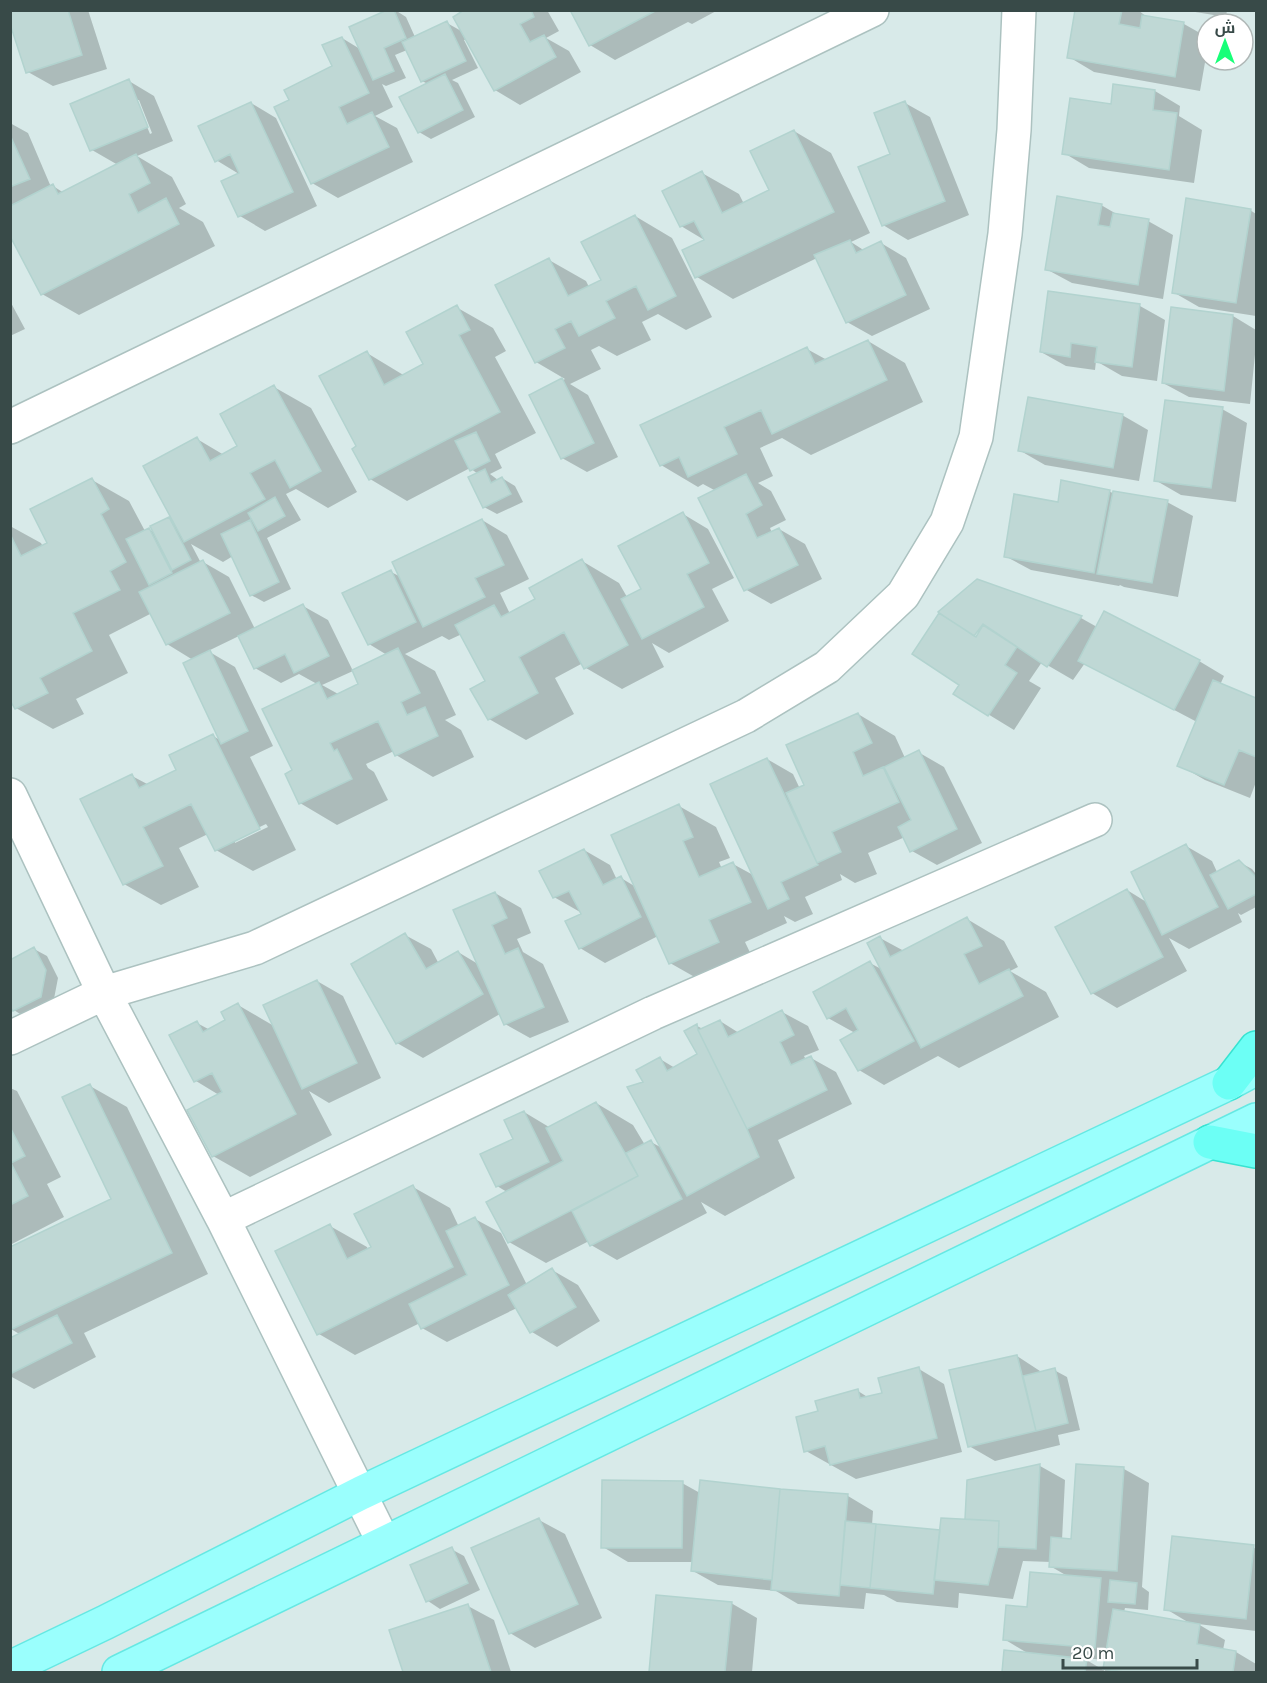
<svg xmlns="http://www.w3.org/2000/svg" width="1267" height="1683" viewBox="0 0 1267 1683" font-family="Karla,Cairo,sans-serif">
<rect width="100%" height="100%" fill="#eaf6f5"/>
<!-- residential -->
<path fill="#d8eae9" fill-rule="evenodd" d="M11,11H1256V1672H11ZM1207,24H1243V60H1207Z"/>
<!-- shadow -->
<path fill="#0003" fill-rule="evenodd" d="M10,10H88L107,69L53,86L28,72Z
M390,10H395L406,17L415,37L447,23L463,32L467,10H547L559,31L546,38L569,51L581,72L520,105L495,90L467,39L464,40L478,68L452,80L458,83L475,117L431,139L419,132L428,84L422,81L407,50L395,55L406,78L386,86L382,84L393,107L375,116L397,128L413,162L338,198L312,183L291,101L334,67L342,38L360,49Z
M572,10H718L692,24L688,22L615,60L590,45Z
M1077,10H1138L1148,18L1184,24L1207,37V51L1200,91L1094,72L1069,57Z
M1183,10H1227L1226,17Z
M129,81L154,96L173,141L137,156L172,177L186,204L179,208L203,222L215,246L79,315L42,294L10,232V123L28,133L51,187L53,186L64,193L118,165L92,150ZM136,100H139L152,133L150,134Z
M1115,86L1155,91L1180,106L1179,116L1202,130L1194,183L1089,168L1064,153L1112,106Z
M251,103L276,118L317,206L265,231L240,216L239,174L216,160Z
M905,103L930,117L969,215L908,240L883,225L892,155Z
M794,131L831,153L870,233L851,242L865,251L881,243L906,258L930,309L872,336L847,322L817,258L733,299L697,277L684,251L706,241L681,226L702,173L739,194L744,204L771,191Z
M1101,205L1120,216L1148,221L1173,235L1163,299L1072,283L1046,269Z
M1250,210L1256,214V316L1199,307L1173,292Z
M635,216L672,238L712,317L686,330L658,314L642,322L651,340L617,356L599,346L591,350L601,369L570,384L588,395L618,457L587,472L562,458L531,395L565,379L536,362L549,260L586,281L589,287L603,281Z
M1050,293L1140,306L1165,320L1157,381L1122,376L1096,361L1095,370L1066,366L1041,352Z
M10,301L25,329L10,336Z
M456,307L493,328L506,351L495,357L536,433L495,454L502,468L490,474L498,480L502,478L515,486L523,502L497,514L484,507L478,474L470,468L407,501L370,479L358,446L367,353L405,376L425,365Z
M1233,316L1256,330V345L1250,404L1189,397L1163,383Z
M868,341L905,363L923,402L811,455L782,438L760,448L773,476L758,483L771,491L786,520L770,528L772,533L779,529L805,544L822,579L771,604L745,589L716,491L703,484L698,487L661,465L807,349L827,360Z
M274,387L311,408L357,492L328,508L296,489L286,494L301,520L267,538L291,589L264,602L251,595L233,556L223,562L191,544L201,563L203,562L229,577L255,629L303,606L328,620L353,671L322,685L340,695L360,685L387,655L369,644L391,572L401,577L482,520L507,535L529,579L500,593L510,614L537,600L582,561L619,583L627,597L643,590L683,514L708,529L734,578L712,589L729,621L669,653L652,643L664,667L622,689L586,668L583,663L555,678L574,714L526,740L489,719L487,681L462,634L449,640L442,636L405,654L435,671L456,715L445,720L461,730L474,757L433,777L396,755L394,751L366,764L368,768L374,772L388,800L337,825L300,803L294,771L317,684L299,674L281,683L255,668L239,636L208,651L235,667L273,746L250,757L296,850L253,871L216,850L208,834L179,848L199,887L161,905L124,884L132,776L149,785L178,770L213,736L220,740L193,660L167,644L152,613L109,635L128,673L76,699L84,714L53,729L16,708L10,696V526L41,543L43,547L49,544L92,480L129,501L145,531L149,529L155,533L169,518L175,522L197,439L224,455L239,447ZM266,824L268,827L235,843V839Z
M1222,409L1247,423L1236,502L1181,495L1155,480Z
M1122,415L1148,430L1139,481L1045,465L1019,450Z
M1109,491L1114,494L1167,502L1193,516L1178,597L1124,587L1120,585L1119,586L1031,570L1005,556L1059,503Z
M977,581L1081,618L1097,627L1199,661L1224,676L1220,685L1256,700V782L1250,798L1205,780L1179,765L1197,722L1085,663L1073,680L1042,662L1029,681L1041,688L1014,730L955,694L961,685L914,654L939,613ZM982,622L997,631L996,633L982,626L976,639L972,637Z
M858,714L895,736L905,758L918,752L944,767L982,843L937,865L912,851L905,837L868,853L877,874L855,883L840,874L842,880L805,897L813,914L795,922L784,916L787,923L745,942L755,963L707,984L670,963L658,936L605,963L580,948L583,914L581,911L580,912L554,897L584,850L610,865L617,880L621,878L636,887L679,806L716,827L730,858L719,862L722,869L733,864L755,876L767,759L793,774L800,789L806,786Z
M1186,846L1212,861L1217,872L1239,862L1252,869L1256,874V907L1241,915L1238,913L1242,922L1189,949L1169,938L1187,971L1117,1008L1092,993L1127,890L1148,903Z
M495,893L521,908L531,933L517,939L523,952L543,964L569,1022L530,1038L505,1024L500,1014L423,1058L397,1043L405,935L431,949L439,964L458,952L478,964Z
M967,919L1004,941L1018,967L1010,971L1046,992L1059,1017L959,1068L938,1056L884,1085L859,1070L855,1033L828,1018L870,963L883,970L880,938L904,951Z
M34,949L47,956L58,978L53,1004L26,1018L14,1010Z
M317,981L343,996L381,1078L329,1103L309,1091L332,1135L250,1177L213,1156L219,1095L196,1081L171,1036L197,1023L210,1030L227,1021L238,1005L274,1026Z
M782,1012L808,1026L819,1050L804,1056L806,1060L811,1058L836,1072L852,1104L778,1140L795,1178L725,1216L701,1202L707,1213L617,1260L591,1245L589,1241L546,1263L509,1242L507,1192L497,1186L524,1112L549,1127L596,1103L633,1125L645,1145L651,1142L662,1148L646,1083L660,1059L675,1068L699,1055L697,1026L703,1029L720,1021L739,1033Z
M90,1086L127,1107L208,1274L84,1333L96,1357L34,1389L10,1376V1340L21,1335L11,1329L113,1199Z
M10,1088L17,1091L61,1177L47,1184L64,1217L10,1245Z
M413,1187L450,1208L459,1227L475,1219L501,1233L527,1285L552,1270L578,1285L600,1321L557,1347L532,1332L517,1308L447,1342L422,1328L420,1323L355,1355L319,1334L330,1226L367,1247L368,1250L373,1248Z
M1017,1356L1043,1373L1054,1370L1067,1377L1080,1430L1058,1435L1060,1445L995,1461L969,1446Z
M919,1369L944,1384L962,1452L856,1479L806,1451L858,1391L869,1398L884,1394Z
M1040,1466L1065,1480L1062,1540H1072L1124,1469L1149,1483L1142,1587L1149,1592L1148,1610L1125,1608L1124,1612L1191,1624L1166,1609L1253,1547L1256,1549V1631L1198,1624L1225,1640L1223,1650L1236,1652L1256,1664V1672H1003L1006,1651L1029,1654L1004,1639L1028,1608L1069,1577L1050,1566L1051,1562L1023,1561L1013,1599L959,1593L958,1608L897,1602L884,1595L866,1593L864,1609L798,1604L776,1591L718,1585L693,1571V1562H628L603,1547L682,1483L700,1493L701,1481L848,1496L873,1511L872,1525L941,1532L966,1520L968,1481ZM1083,1658L1106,1660L1105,1671Z
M539,1520L565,1534L602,1618L535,1648L510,1633Z
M451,1549L464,1556L480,1590L440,1609L428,1601L412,1566Z
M657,1597L731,1603L757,1618L752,1672H650Z
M468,1606L494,1620L511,1672H405L391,1631Z"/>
<!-- building -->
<path fill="#bfd8d5" stroke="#b2d3cf" stroke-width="1.5" d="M10,10H68L82,55L26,73L10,24Z
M387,10H394L406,38L384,48L394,71L373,80L349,27Z
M464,10H531L534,17L520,24L530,42L544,35L556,57L494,91L453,17Z
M570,10H657L589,46Z
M1075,10H1122L1119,24L1140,28L1142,15L1184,22L1175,77L1067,58Z
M447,21L466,61L421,82L402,42Z
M342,37L369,93L339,107L347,124L372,112L389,147L311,184L274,107L289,100L284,90L332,66L322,45Z
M445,74L463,110L418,133L399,97Z
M129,79L148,127L90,151L70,104Z
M1113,84L1155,90L1153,110L1177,113L1169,170L1062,154L1070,98L1111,104Z
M905,101L945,201L882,226L858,167L890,154L874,113Z
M251,102L293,192L238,217L221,181L239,173L230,154L215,162L198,126Z
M794,130L834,212L695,278L682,250L704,240L694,221L680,227L662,191L702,171L722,213L769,190L750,151Z
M10,135L30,179L10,187Z
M136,154L150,183L129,194L138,213L166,198L179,224L41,295L10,236V206L53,184L58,194Z
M1057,196L1102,204L1098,225L1110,227L1113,213L1149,219L1138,285L1045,270Z
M1186,198L1251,209L1236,303L1172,293Z
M635,215L676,296L648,310L636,286L606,301L615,318L579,336L571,321L555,329L565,348L535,363L495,285L549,258L568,296L601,280L581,242Z
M850,240L856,253L881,241L906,295L846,323L814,255Z
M1048,291L1140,304L1132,367L1095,362L1097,347L1071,343L1070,357L1040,352Z
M457,305L470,330L459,335L500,412L369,480L352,449L356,446L319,376L367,351L384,385L423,364L406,332Z
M1171,307L1233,315L1224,391L1162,383Z
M868,340L887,380L772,434L761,410L724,427L737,454L688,477L679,457L660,466L640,425L807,347L815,364Z
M562,378L594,443L561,459L529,395Z
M274,385L321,471L290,488L275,460L250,473L265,499L184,542L143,466L197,437L210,461L237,446L220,414Z
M1028,397L1123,414L1113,468L1018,451Z
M1165,400L1223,407L1211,488L1154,481Z
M476,432L490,461L470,471L455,441Z
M485,469L491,483L502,477L511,494L483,508L468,477Z
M746,474L762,505L746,514L757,538L779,528L798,565L744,591L698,498Z
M92,478L109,509L101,514L126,562L110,571L120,590L73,613L92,651L40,678L48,693L15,709L10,700V534L21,556L47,543L30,509Z
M1061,480L1110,490L1094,573L1004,557L1014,494L1058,502Z
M1113,491L1168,500L1152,583L1097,574Z
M275,497L285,516L258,531L248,513Z
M683,512L709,563L687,574L704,607L642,639L621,599L641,589L618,546Z
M169,517L191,560L172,570L150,526Z
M482,519L504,565L475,578L485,597L423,627L392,562Z
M250,520L279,582L250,596L221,534Z
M149,528L172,573L149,585L126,539Z
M582,559L628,645L584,669L564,632L519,657L538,693L488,720L470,689L485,681L455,625L494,605L501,617L535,599L529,588Z
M203,560L230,613L166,645L139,592Z
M391,570L416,622L368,645L342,593Z
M977,579L1082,616L1047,667L983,624L974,636L938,612Z
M303,604L329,656L294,673L285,654L254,669L238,636Z
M1104,611L1200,660L1174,710L1078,661Z
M939,613L976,637L983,625L1017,647L1005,665L1017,673L988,716L953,694L959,685L912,654Z
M398,648L420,693L401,702L407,715L425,707L438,736L395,756L378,721L330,743L334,751L337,749L352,779L299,804L285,774L292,770L262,709L319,682L327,699L358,684L352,670Z
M210,650L248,731L221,744L183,663Z
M1213,680L1256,698V757L1239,750L1224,785L1177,766Z
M858,713L872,743L853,752L863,776L883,767L899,802L832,832L841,852L817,863L786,793L804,785L786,745Z
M213,734L260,829L215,851L191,804L143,827L163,866L123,885L80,799L132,774L139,788L176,770L169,755Z
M919,750L957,829L910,852L898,827L911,820L884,767Z
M767,758L818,865L781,882L789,899L768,909L710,784Z
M679,804L693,837L683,841L699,877L733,862L751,902L709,920L719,942L669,964L611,835Z
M1186,844L1218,907L1162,935L1131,872Z
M584,849L603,885L621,876L641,917L579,949L565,921L581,914L569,891L553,898L539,871Z
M1239,860L1256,877V894L1228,909L1210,875Z
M1127,889L1163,957L1091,994L1055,927Z
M495,892L507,918L492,925L505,954L518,948L544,1007L504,1025L453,910Z
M967,917L982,946L964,954L979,984L1009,969L1023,996L921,1048L867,943L880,936L890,957Z
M405,933L426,969L458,951L483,994L396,1044L351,964Z
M34,947L46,970L41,997L13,1011L10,1007V960Z
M870,961L914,1041L858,1071L840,1040L858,1030L846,1008L827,1019L813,992Z
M317,980L357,1063L302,1089L263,1005Z
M238,1003L296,1114L212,1157L187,1110L222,1092L212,1073L194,1082L169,1035L197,1021L203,1032L225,1020L221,1012Z
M782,1010L794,1035L780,1042L791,1065L811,1056L827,1090L747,1129L698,1030L720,1020L728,1037Z
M697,1024L698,1030L747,1129L759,1157L687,1196L627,1087L643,1082L636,1070L660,1057L667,1071L697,1054L684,1031Z
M90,1084L172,1253L10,1330V1247L111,1199L62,1097Z
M596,1102L638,1176L508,1243L486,1202L563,1161L546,1128Z
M524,1111L549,1162L496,1187L480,1154L513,1139L504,1120Z
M10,1127L25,1156L11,1163L28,1196L10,1205Z
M651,1140L682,1199L590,1246L572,1211L638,1176L626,1153Z
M413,1185L453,1267L317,1335L275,1251L330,1224L347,1259L371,1247L354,1214Z
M475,1217L509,1285L421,1329L409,1304L467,1275L446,1231Z
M552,1268L576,1307L530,1333L508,1295Z
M57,1315L72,1343L10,1374V1338Z
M1017,1355L1036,1431L968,1447L949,1370Z
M919,1367L937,1438L830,1465L825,1446L804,1452L796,1417L818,1411L815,1401L858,1389L860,1398L882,1393L878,1378Z
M1055,1368L1068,1423L1036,1431L1023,1376Z
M1040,1464L1036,1549L998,1547L999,1521L965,1519L967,1480Z
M1076,1464L1124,1467L1117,1571L1049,1567L1051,1537L1071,1539Z
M602,1480L683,1481L682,1548H601Z
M700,1480L780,1489L772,1580L691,1571Z
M780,1489L848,1494L839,1596L771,1590Z
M539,1518L578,1604L509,1634L471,1548Z
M941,1518L999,1521L998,1547L988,1585L934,1580Z
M845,1521L876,1524L870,1588L840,1585Z
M876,1524L940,1530L933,1594L870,1588Z
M1172,1536L1254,1545L1246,1619L1164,1610Z
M452,1547L468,1583L426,1602L410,1565Z
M1030,1572L1101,1578L1095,1648L1003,1640L1006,1605L1027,1607Z
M1110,1580L1137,1583L1135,1604L1108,1602Z
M656,1595L732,1602L725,1672H649Z
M468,1604L491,1672H403L389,1630Z
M1113,1609L1200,1624L1197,1644L1236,1651L1233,1672H1124L1103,1669Z
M1004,1650L1087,1659L1085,1672H1002Z"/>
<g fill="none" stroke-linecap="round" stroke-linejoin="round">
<defs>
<path id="minor" d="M10,427L872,10
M10,795L104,993L223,1219L384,1543
M10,1038L104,993L255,948L746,716L827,667L903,595L947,522L976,437L1005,234L1014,130L1019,10
M223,1219L653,1013L1095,820"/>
<path id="major" d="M10,1668L106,1622L361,1493L1229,1083L1255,1069
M119,1672L1256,1120"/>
<path id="highway" d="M1229,1083L1256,1048
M1210,1142L1256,1151"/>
</defs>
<!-- minor casing -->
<use href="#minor" stroke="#acc2c0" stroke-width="36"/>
<!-- major casing -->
<use href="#major" stroke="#66e8e3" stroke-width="36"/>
<!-- highway casing -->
<use href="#highway" stroke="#37e3d1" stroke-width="36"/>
<!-- minor -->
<use href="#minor" stroke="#fff" stroke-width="33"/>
<!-- major -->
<use href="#major" stroke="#9afffd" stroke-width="33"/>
<!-- highway -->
<use href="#highway" stroke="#6cfff5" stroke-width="33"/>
</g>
<!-- border -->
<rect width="1267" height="1683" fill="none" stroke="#384a48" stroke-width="24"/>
<!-- north arrow -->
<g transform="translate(1225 42)"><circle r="28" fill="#ffffff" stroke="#afb7b6" stroke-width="1.5"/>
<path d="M0-4.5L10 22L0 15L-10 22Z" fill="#18ff78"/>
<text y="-9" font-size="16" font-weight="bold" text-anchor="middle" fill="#384a48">ش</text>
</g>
<!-- scale -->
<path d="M1063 1659v9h134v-9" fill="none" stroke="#384a48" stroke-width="3"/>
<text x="1072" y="1659" font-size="18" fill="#384a48" stroke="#ffffff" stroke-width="4.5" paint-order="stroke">20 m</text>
</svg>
